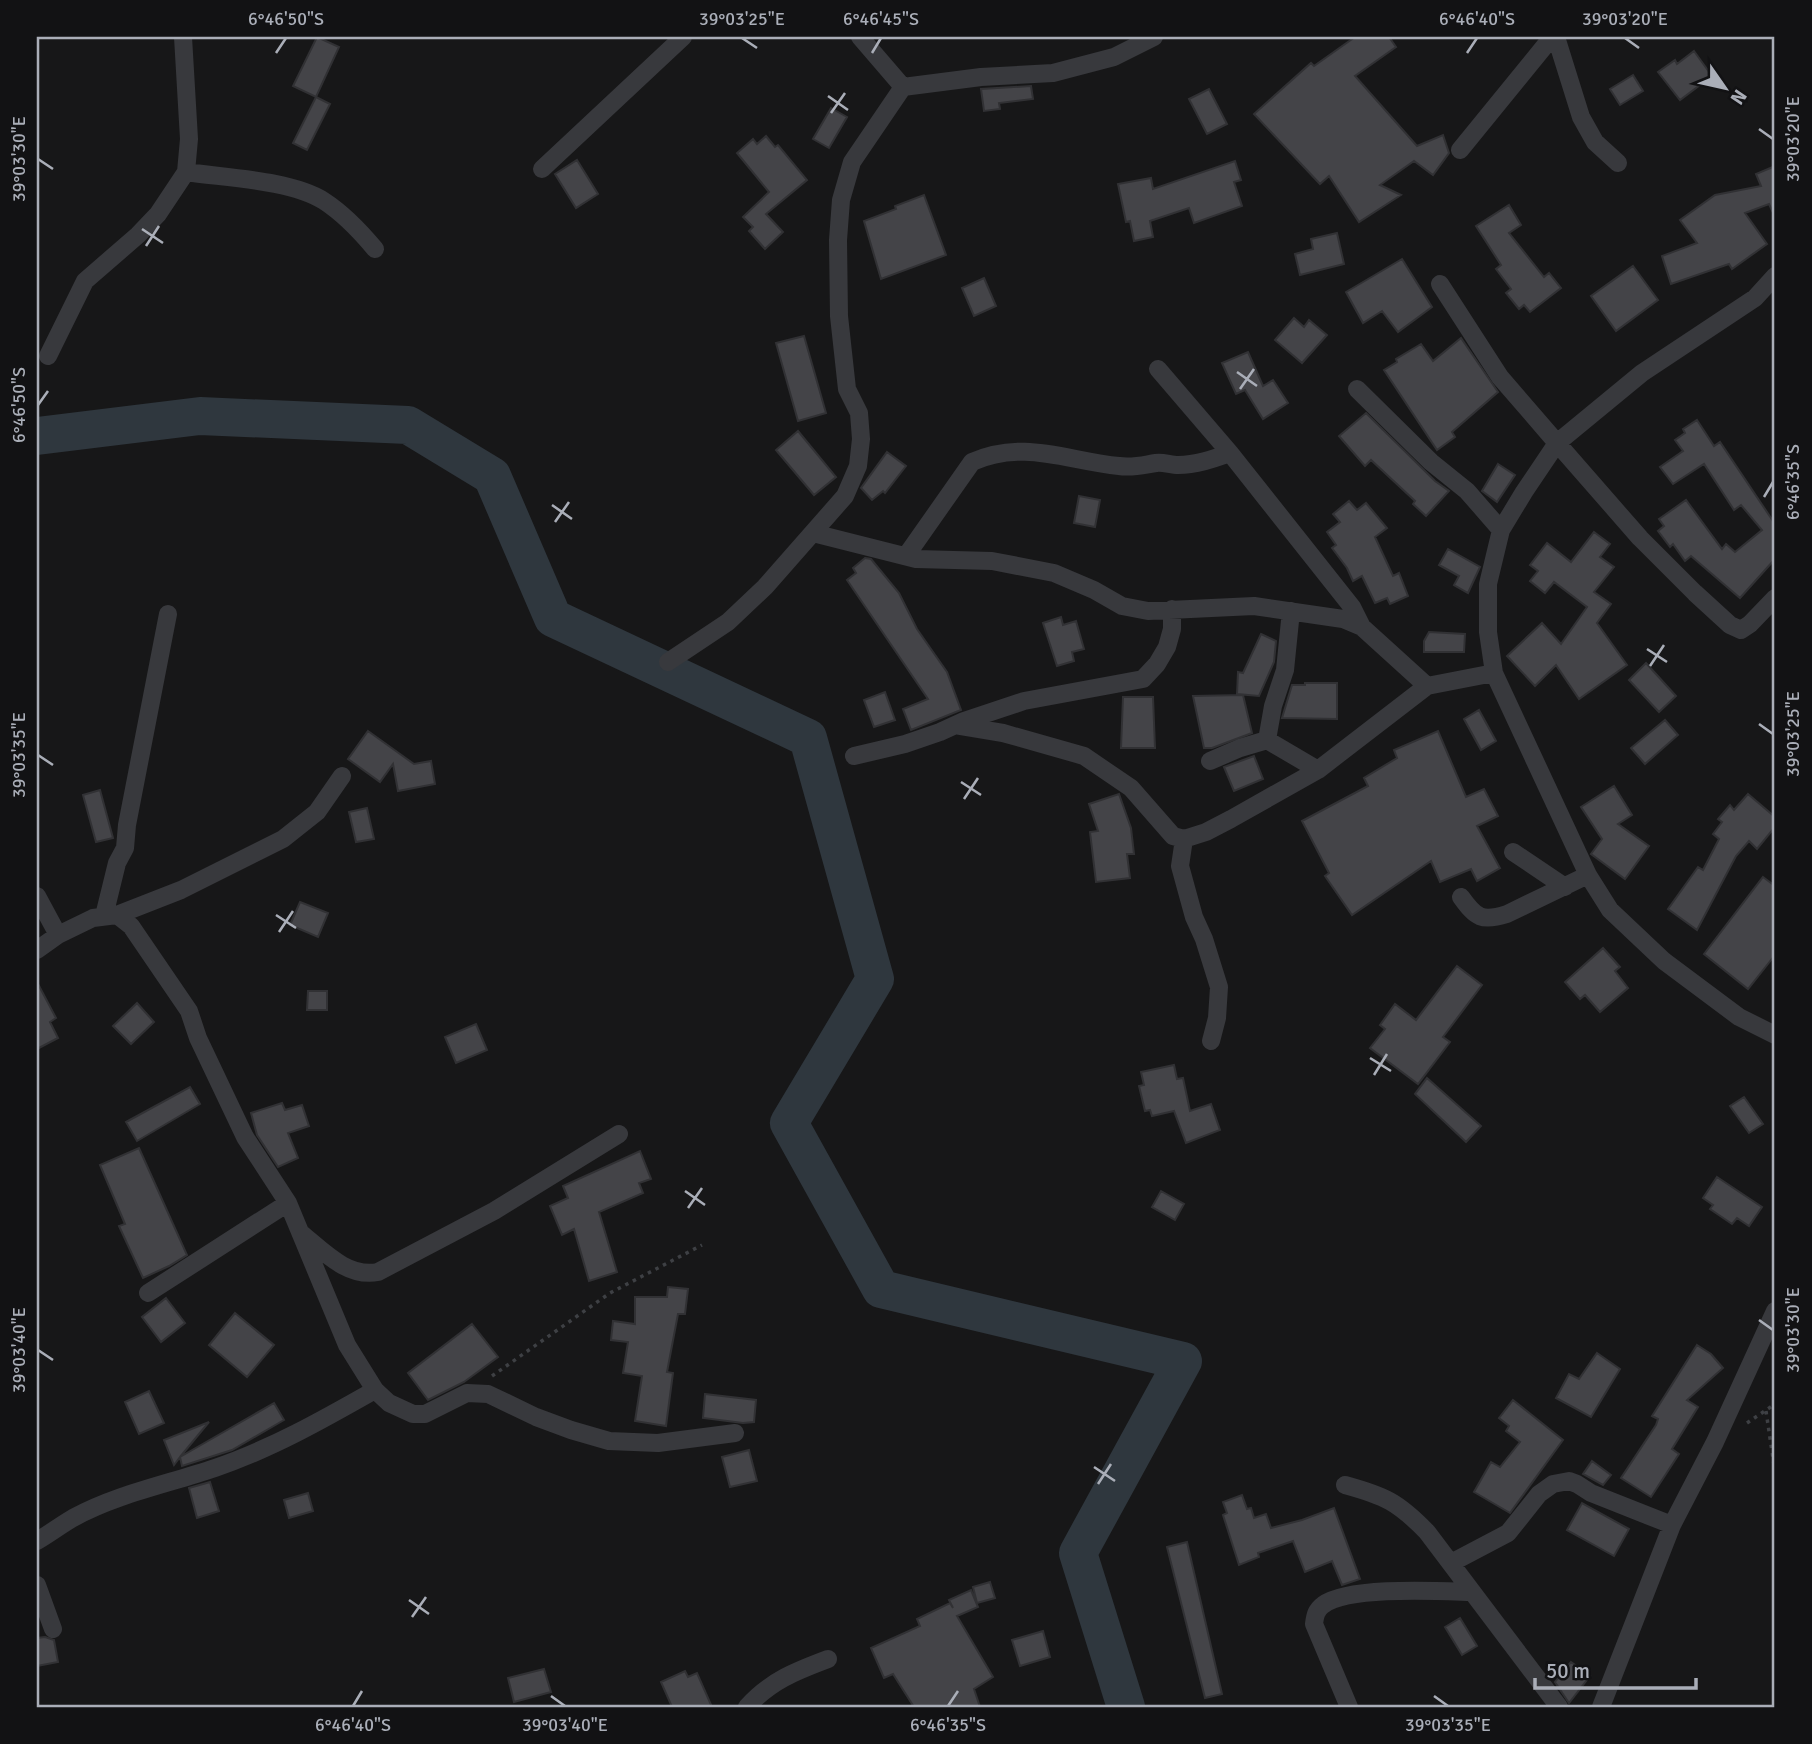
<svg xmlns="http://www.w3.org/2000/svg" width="1812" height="1744" viewBox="0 0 1812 1744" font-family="Signika,sans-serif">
<rect width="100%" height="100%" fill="#171718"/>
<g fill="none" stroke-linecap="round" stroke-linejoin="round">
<!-- river -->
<path stroke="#2f373e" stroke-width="38" d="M37,436L200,416L408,425L492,476L553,618L808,738L875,979L789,1123L881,1289L1183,1361L1078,1553L1126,1707"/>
</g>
<!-- building -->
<path fill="#444448" stroke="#313134" stroke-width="2" d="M317,37L339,47L316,97L293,86Z
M1355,37H1389L1396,47L1355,76L1417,146L1443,135L1449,153L1433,175L1414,161L1380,185L1401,195L1359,222L1329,176L1320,184L1254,114L1311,63L1314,66Z
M1694,51L1712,76L1680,100L1658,72L1675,60L1677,64Z
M1633,75L1643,91L1620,105L1610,89Z
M1031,86L1033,99L999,103L1000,109L984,111L981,89Z
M1209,89L1227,124L1207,134L1189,99Z
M316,97L330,104L307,150L293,143Z
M831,108L847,117L829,148L813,139Z
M766,136L775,147L778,145L807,180L766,214L783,232L765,249L749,231L753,227L743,217L769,192L737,153L753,139L757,144Z
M577,160L598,194L576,208L555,174Z
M1235,161L1241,180L1234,182L1242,206L1194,223L1189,208L1150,221L1153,237L1134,241L1130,221L1126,222L1118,184L1151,178L1153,189Z
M1775,166V217L1769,204L1745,213L1767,244L1732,269L1729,264L1671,284L1662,256L1697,243L1680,220L1715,195L1761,186L1756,174Z
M924,195L946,255L881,279L864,221L896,209L895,206Z
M1509,205L1521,225L1509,233L1544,277L1549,273L1561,288L1530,312L1524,305L1519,309L1506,293L1511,289L1496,269L1501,265L1476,226Z
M1337,233L1344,264L1300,275L1295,254L1313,249L1311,239Z
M1402,259L1432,307L1398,332L1382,311L1363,323L1346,292Z
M1633,266L1658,300L1616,331L1591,296Z
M984,278L996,306L974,316L962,288Z
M1294,318L1304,327L1309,320L1327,335L1302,363L1275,340Z
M804,336L826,413L798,421L776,343Z
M1461,338L1498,392L1452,432L1455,437L1437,450L1384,370L1397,362L1396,359L1421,344L1433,361Z
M1248,352L1263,386L1273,380L1288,403L1263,419L1245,390L1236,394L1222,363Z
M1366,413L1435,481L1449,491L1426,516L1413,504L1415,501L1371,460L1365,466L1339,436Z
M1697,420L1714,446L1720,442L1773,521L1775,519V559L1740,598L1691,556L1685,561L1673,544L1670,547L1658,531L1664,526L1659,519L1686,500L1722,549L1726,544L1735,552L1762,530L1741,505L1734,510L1704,464L1673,484L1660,467L1683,451L1675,440L1685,433L1683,429Z
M798,431L836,477L814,495L776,450Z
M887,452L906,466L885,493L883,491L872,500L861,488Z
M1498,464L1515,475L1497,502L1482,491Z
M1079,496L1100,500L1095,527L1074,523Z
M1349,501L1357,510L1366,503L1387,528L1375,537L1393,576L1399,573L1408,596L1390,604L1387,598L1375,603L1362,576L1353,581L1347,568L1332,548L1336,545L1327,532L1340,522L1333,514Z
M1594,532L1610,544L1600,557L1614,567L1594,592L1611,604L1597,623L1627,665L1579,699L1556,665L1535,686L1507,656L1542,623L1561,644L1587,607L1554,582L1545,593L1530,581L1538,571L1530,565L1547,543L1571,562Z
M1448,549L1480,567L1468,593L1454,585L1459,576L1439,565Z
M865,558L871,559L899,593L917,629L947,672L961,710L911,730L903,709L928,699L847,580L856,573L853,568Z
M1061,617L1063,625L1076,621L1084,649L1072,652L1074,661L1057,666L1043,623Z
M1429,632L1465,634L1464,652H1424V641Z
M1261,634L1276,641L1274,662L1259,696L1237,694L1238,672L1243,673Z
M1646,663L1676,696L1659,712L1629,680Z
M1305,683H1337V719L1282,718L1292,685H1305Z
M885,692L895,720L874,727L864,700Z
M1243,695L1252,733L1212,748H1204L1193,696Z
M1123,697H1153L1155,748H1121Z
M1479,710L1496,741L1481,750L1464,719Z
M1665,720L1678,735L1645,764L1631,748Z
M368,731L414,764L431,761L435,784L398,791L393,764L380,782L348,759Z
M1438,731L1466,797L1484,789L1498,816L1477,826L1500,868L1477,881L1471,869L1440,882L1431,861L1352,915L1325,876L1329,873L1302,821L1368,786L1364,778L1397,758L1394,750Z
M1254,756L1263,779L1234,791L1224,767Z
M1614,786L1632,815L1618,824L1649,846L1625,879L1591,854L1602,839L1581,807Z
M100,790L113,838L96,842L83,795Z
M1119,794L1131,828L1134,854H1127L1130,878L1096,882L1090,832L1098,831L1089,804Z
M1748,794L1775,817V827L1757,849L1749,841L1736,856L1697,930L1668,909L1698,867L1703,870L1719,839L1713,834L1722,822L1718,819L1730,805L1734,810Z
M367,808L374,839L356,842L349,812Z
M1763,877L1775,886V955L1748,989L1704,954Z
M300,902L328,913L318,937L290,925Z
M1603,948L1620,967L1615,971L1628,988L1600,1012L1585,995L1580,999L1565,982Z
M1457,966L1482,985L1443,1037L1450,1042L1418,1084L1370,1048L1385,1029L1380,1025L1395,1004L1416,1020Z
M37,982L56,1018L50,1022L58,1038L37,1049Z
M308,991H327V1010H307Z
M137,1003L154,1022L131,1044L113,1026Z
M476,1024L487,1050L456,1063L445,1037Z
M1174,1065L1177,1079L1183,1078L1190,1111L1211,1104L1220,1130L1186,1143L1174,1111L1152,1116L1150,1110L1145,1111L1139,1086L1144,1085L1141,1072Z
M1427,1078L1481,1126L1466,1142L1415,1094Z
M190,1087L200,1104L137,1141L126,1122Z
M1744,1097L1763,1124L1749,1133L1730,1106Z
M282,1103L285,1110L302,1105L309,1126L288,1133L298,1158L278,1167L257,1135L251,1113Z
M139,1148L187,1255L169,1266L143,1278L119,1226L125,1224L100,1165Z
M640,1151L651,1179L639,1183L643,1193L599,1212L617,1272L589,1281L574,1229L562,1235L550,1206L568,1198L563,1186Z
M1717,1177L1762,1207L1749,1226L1737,1218L1732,1224L1710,1209L1713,1205L1703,1198Z
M1161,1191L1184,1204L1175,1220L1152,1207Z
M668,1287L688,1289L685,1314H678L667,1372L673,1373L666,1426L635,1421L642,1376L623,1373L628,1342L611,1340L613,1321L635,1324V1297H667Z
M166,1298L185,1323L161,1342L142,1317Z
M235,1313L274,1345L247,1377L209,1345Z
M472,1324L498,1357L464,1382L428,1400L408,1373Z
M1697,1345L1711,1354L1723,1368L1687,1400L1698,1407L1672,1449L1679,1454L1651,1497L1621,1478L1656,1425L1658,1419L1652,1416Z
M1597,1353L1620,1369L1591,1417L1556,1398L1569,1374L1579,1379Z
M149,1391L164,1423L139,1434L125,1402Z
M705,1394L756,1400L754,1422L743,1423L703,1418Z
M1513,1400L1563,1440L1510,1513L1474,1492L1491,1462L1500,1467L1520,1442L1506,1431L1509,1426L1499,1418Z
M274,1403L284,1420L232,1450L182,1466L180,1457L174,1465L164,1440L209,1422L180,1457Z
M749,1450L757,1481L730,1487L722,1457Z
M1592,1461L1611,1475L1603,1485L1583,1474Z
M210,1482L219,1511L197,1518L189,1488Z
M308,1493L313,1511L289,1518L284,1500Z
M1242,1495L1247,1509L1251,1508L1254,1518L1266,1514L1271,1528L1302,1520L1334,1508L1360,1579L1342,1585L1332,1561L1305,1572L1293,1541L1258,1553L1259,1557L1239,1565L1223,1515L1227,1513L1223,1502Z
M1582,1503L1629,1529L1614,1556L1567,1530Z
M1187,1542L1222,1694L1205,1698L1167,1547Z
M990,1582L995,1598L977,1603L973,1587Z
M971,1590L978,1607L957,1616L993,1677L974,1689L980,1707H914L893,1674L884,1678L871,1648L920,1626L917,1619L950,1603L953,1608L949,1600Z
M1460,1618L1477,1646L1462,1655L1445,1627Z
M1043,1631L1050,1657L1020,1666L1012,1640Z
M45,1637L54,1640L58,1662L37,1666V1638Z
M1571,1662L1590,1676L1569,1703L1555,1682Z
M544,1669L551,1692L514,1702L508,1678Z
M685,1671L688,1677L697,1673L712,1707H672L661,1682Z"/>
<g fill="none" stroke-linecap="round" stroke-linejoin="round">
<!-- path -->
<path stroke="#3e4044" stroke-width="3.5" stroke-dasharray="3.5 5" stroke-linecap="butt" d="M492,1376L610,1293L702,1245
M1766,1411L1775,1472
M1747,1423L1775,1404"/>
<!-- minor -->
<path stroke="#38393d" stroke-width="18" d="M860,37L903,87
M1556,37L1581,117L1595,142L1618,163
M1460,150L1552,37
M542,169L683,37
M186,172C226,178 291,180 324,201C344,214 360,231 375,249
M1775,276L1755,298L1642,373L1557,443L1524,492L1501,530L1488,584V632L1494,673L1588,875L1610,910L1664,961L1739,1017L1775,1035
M1440,284L1500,377L1557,443L1640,538L1695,593L1730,625L1741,630L1750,624L1775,598
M48,356L85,281L138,235L158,214L186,172L189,139L183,37
M1158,369L1230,453L1352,607L1362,627
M1357,389L1431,462L1467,491L1501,530
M813,533L916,559L992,561L1054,573L1094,590L1122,606L1148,611L1254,606L1343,619L1362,627L1427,686
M906,556L972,462C1024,439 1067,461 1119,466C1133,468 1143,465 1156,463C1163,462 1171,465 1178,465C1196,465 1213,459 1230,453
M668,662L728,622L765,587L845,496L858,466L861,439L859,413L847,389L839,316L838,240L841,200L852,162L903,87L981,77L1053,73L1114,57L1154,37
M955,725L1003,733L1084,756L1131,788L1173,836L1184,839L1206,832L1231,819L1318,770L1427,686L1494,673
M1267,740L1273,706L1285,670L1291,611
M854,756L905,744L940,732L964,721L1024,701L1143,679L1157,664L1167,647L1172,629V609
M1210,761L1240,748L1267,740L1318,770
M1184,839L1180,866L1194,917L1204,939L1219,987L1217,1018L1211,1041
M1513,852L1565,887
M37,896L58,935
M1461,897C1476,918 1482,922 1507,914L1588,875
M117,915L181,890L283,839L317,812L342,776
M104,916L117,863L125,848L127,825L168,614
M37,950L58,935L93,918L117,915L131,926L189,1011L198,1038L245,1137L288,1203L347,1345L375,1390L389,1403L413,1414H425L467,1393L488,1394L536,1417L571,1430L609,1441L658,1443L735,1433
M302,1234C324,1252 348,1278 378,1272L494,1211L619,1134
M148,1293L288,1203
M1345,1485C1385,1496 1398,1502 1427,1532L1559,1707
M37,1541C49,1534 61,1525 73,1518C117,1494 168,1484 215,1468C271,1449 324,1419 375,1390
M1451,1563L1508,1533L1539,1494L1553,1484L1569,1481L1577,1484L1591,1493L1672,1525
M37,1585L53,1629
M747,1707C770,1681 796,1671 828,1659
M1349,1707L1314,1624C1315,1616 1316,1610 1323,1605C1348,1586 1438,1591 1471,1592
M1601,1707L1672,1525L1715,1442L1775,1311"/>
</g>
<!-- ticks -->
<path fill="none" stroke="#aaaeb8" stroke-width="2.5" d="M742,38L757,48M1625,38L1639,48M276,53L286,38M872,53L881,38M1467,53L1477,38M828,96L848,110M831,113L845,93M1759,129L1773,139M38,159L53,169M142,229L163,243M146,246L159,226M1237,372L1257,386M1240,389L1254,369M38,405L48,391M1764,497L1773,482M552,505L572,519M555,522L569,502M1647,649L1667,662M1650,666L1664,645M1759,724L1773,734M38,755L53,765M961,782L981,795M964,799L978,778M276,915L296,928M279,932L293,911M1370,1058L1391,1071M1374,1075L1387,1054M685,1191L705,1205M688,1208L702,1188M1759,1320L1773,1330M38,1350L53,1360M1094,1467L1115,1481M1098,1484L1111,1464M409,1600L429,1614M412,1617L426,1597M551,1696L565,1706M1434,1696L1448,1706M353,1706L362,1691M948,1706L958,1691"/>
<!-- border -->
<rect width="1812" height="1744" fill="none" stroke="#121214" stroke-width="77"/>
<!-- north arrow -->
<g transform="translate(1725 88) rotate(124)" stroke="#121214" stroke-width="5" paint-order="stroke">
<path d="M0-5L12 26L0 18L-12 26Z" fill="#aaaeb8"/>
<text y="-10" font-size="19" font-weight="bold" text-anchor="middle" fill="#aaaeb8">N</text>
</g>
<!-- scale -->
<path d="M1535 1678v10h161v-10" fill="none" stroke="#aaaeb8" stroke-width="3.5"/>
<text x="1546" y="1678" font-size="21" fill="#aaaeb8" stroke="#121214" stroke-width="5" paint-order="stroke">50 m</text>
<rect x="38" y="38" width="1735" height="1668" fill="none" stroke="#aaaeb8" stroke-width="2.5"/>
<g font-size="18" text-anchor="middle" fill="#aaaeb8">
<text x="286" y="25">6°46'50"S</text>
<text x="742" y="25">39°03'25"E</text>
<text x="881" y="25">6°46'45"S</text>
<text x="1477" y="25">6°46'40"S</text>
<text x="1625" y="25">39°03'20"E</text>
<text transform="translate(1793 139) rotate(-90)" y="6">39°03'20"E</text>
<text transform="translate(19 159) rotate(-90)" y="6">39°03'30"E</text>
<text transform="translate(19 405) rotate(-90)" y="6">6°46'50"S</text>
<text transform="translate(1793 482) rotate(-90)" y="6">6°46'35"S</text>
<text transform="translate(1793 734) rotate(-90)" y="6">39°03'25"E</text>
<text transform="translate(19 755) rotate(-90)" y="6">39°03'35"E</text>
<text transform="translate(1793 1330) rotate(-90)" y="6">39°03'30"E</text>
<text transform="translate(19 1350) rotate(-90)" y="6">39°03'40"E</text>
<text x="353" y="1731">6°46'40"S</text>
<text x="565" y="1731">39°03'40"E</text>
<text x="948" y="1731">6°46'35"S</text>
<text x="1448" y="1731">39°03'35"E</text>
</g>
</svg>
